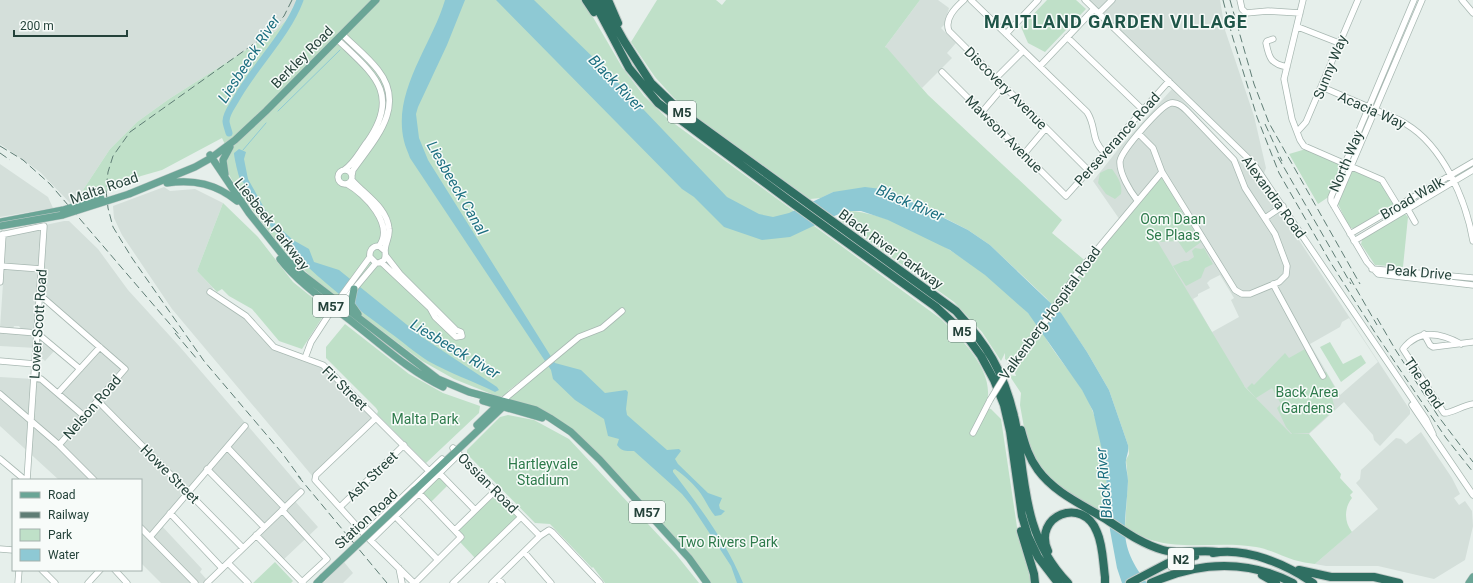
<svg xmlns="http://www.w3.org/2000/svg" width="1473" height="583" viewBox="0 0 1473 583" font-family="Roboto,sans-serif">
<rect width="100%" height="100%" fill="#e6efeb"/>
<!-- built -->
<path fill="#d4dfda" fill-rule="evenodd" d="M0,0H297L287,19L276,31L169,99L137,122L110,149L81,193L83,201L71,204L40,172L0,144Z
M920,0H938L949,8L944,25L941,28L956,43L947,53L952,58L922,88L885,47Z
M1085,0H1220L1225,30L1254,116L1266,168L1263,176Z
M1172,89L1265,188L1410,410V414L1380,446L1374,440L1373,435L1344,402L1309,434L1291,435L1245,387L1120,220L1093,181L1120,147ZM1220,275L1234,298L1231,300L1239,317L1212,332L1193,299L1198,296V294L1210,288L1207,283L1210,280ZM1349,318L1378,362L1340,395L1310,344L1340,327L1342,322Z
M0,164L48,197L53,208L0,217Z
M164,187L170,191L195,189L223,203L197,271L213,288L210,292L242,312L271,345L317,362L376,418L314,478L172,309L122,235L114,218L113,206Z
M64,221H69L98,249L128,290L180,347L303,490L293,499L318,527L282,561L256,535L264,528L207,470L160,524L202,569L200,572L207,580L205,583H161L141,563V480H59L0,426V377L33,379L34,378L58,393L100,347L40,295L41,269L1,266L3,234Z
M4,269L39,272L34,331L21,329L19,326H14L13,329L0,328Z
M0,330L37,333L56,349L45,361L36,353V348L0,346Z
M1421,432L1452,478L1460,494L1454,498L1459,505L1465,501L1472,511L1473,526L1465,560L1434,579L1378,566H1326L1315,564L1378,509L1356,483L1360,479L1361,470L1396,438L1401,439L1406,444Z
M344,562L353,573L343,583H317L323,577L324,582Z"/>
<!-- green -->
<path fill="#bfe0c8" d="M297,0H583L622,67L644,96L668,119L941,319C962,340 999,374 985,408L991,409L1001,419L1017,527L1033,583H707L689,558L565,428L508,402L511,395L529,379L527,376L508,391L509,394L499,397L454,379L422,361L318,283L284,251L241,195L225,168L229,153L222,138L162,170L141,176L83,201L81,193L110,149L137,122L169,99L276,31L287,19Z
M657,0H716L722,5L726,0H920L885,47L887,48L928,95L1062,220L1052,233L1088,263L1159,178L1164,179L1180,205L1179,207L1201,242L1186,253L1178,241L1160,242L1147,224L1245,387L1291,434H1309L1341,474L1340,478L1353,492L1350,495L1352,498C1344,508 1344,522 1352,532L1315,564C1308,563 1301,562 1294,560C1281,556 1269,549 1256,547C1211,539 1164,557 1125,526L1128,481L1126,460L1129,454L1128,445L1109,390L1087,352L1068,324L1046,298L990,245L968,230L900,195L833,192L821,198L810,199L695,116L674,98L655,77L631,42Z
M1047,0H1076L1086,9L1045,52L1028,43L1021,27Z
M1306,149L1339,163L1340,168L1330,196L1318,204L1289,154Z
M1108,169H1112C1117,176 1123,184 1121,194L1115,199L1106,194L1098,183L1100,173Z
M1353,169L1383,183L1394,203V207L1354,229L1349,227L1338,204Z
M223,203L258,237L293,282L324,307L325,313L302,349L279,341L252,309L229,296L222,289L217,292L197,271Z
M850,211C910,215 999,277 1037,323L1036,332L1011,364L1005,359V353L1001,361L982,332L954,302L840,220L837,216Z
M1404,213L1408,217L1403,267L1375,265L1361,244L1363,237Z
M1195,248L1201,249L1204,248L1213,264L1205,268L1201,278L1186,286L1173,266L1184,261H1188L1194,257L1192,251Z
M345,324L409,374L443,393L480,406L479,413L426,463L377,414L378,411L376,408L326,358V347Z
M1043,333C1055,356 1074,374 1086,396C1105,433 1106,476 1109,516L1103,514L1065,492L1048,478L1032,455L1025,433L1020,405L1021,393L1009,375L1016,376L1013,367Z
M1330,342L1343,364L1361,355L1366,363L1341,382L1320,347Z
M1305,349L1319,374L1326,372L1338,393L1332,397L1335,409L1309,433L1292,434L1286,427L1277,408L1281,404L1272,388L1256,398L1247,388L1252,383L1254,385L1285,353L1289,358Z
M508,415L534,420L569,439L675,553L699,583H605L593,567L592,568L550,524L535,523L467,454V450L500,417Z
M439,477L447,486L431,502L423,493Z
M494,493L517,517L475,558L460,542L465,537L458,529Z
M275,562L293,581L291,583H253Z"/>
<!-- water -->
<path fill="#8ec9d4" d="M445,0H465L447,45L418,107L416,114L419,138L428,160L555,363L581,370L605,393L626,390L628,392L626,409L627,415L667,450L679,449L681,451L675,459L678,464L708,493L722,498L719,505L720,509L725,511L721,515L715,516C709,509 706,501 701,494C695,485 684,475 675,469L673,470V472C700,508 726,541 743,583H737L731,566L691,505L682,494L634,451C626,451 622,452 617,445L619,439L608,436L604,419L575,400L553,379L551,370L410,158C408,152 405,146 404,141C392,91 432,45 445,0Z
M496,0H534L601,65L727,197L759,214L773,217L789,213L833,192L865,187L881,189L900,196L968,230L990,245L1061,313L1087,352L1109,390L1128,445C1129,451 1127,454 1126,460C1125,466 1128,474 1128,481C1126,527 1116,543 1147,583H1122L1117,568L1110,530L1105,463L1093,411L1082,390L1028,313L985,275L950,250L888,220L861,211H850L843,212L790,237L762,240L724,227L694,197L682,189Z
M239,149L246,152L244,159L248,179L267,213L272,221L293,240L309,249L314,262L339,270L422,337L497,387L499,390L495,392C473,381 449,373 428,361C415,353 402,341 389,332C335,292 275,248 246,186C244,183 242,181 240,179C238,174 234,157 234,153Z"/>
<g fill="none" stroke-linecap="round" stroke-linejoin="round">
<!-- stream -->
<path stroke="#8ec9d4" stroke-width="1" d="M278,111L340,50
M243,150L266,123"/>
<!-- river -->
<path stroke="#8ec9d4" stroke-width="7" d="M229,133C228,129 226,124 226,121C226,114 232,106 235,101C254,66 286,37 300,0"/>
<defs>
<path id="minor" d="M964,0C955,8 944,19 949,31L1089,171
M971,0L1087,112C1097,127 1090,140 1105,153
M1085,0L1253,163L1426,419L1433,434
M1240,0L1242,9L1246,13L1268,11L1300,13
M1303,0L1284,79L1292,119L1300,140L1304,146L1382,180L1398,206
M1414,0L1331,197V201L1367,262L1378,274L1473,285
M1462,0L1473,13
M1099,13L1112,0
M1298,27L1339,43
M1006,34L1038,0
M343,35C354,46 368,57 378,70C407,107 374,140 353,170L352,175
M1067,37L1143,110
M1273,39L1267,41L1266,43C1269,58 1271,64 1287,67
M338,40C372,73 402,93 367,142C360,151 354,164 344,170
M1040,66L1094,9
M942,72L1066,196L1169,81
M996,78L1023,51
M1322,87C1341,95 1359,103 1378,111C1387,115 1398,118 1406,124C1443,146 1466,200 1473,241
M982,112L1004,86
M1297,132L1306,122L1358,0
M1024,154L1046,128
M338 177a7 7 0 1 1 14 0a7 7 0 1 1-14 0Z
M352,180C365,195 387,207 389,229C390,237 385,243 385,251C386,258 385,263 376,263L370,257C369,251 372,246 379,246L385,251
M347,184C365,194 395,225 379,246
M1137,200C1130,191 1119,173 1120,161C1122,150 1161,105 1171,103C1178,102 1183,107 1187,111L1234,160L1245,188L1275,234L1287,266L1286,275L1279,282L1250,294H1242L1235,290L1162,172L1153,148L1139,134
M1334,206L1422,0
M1406,206L1415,222
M1265,218L1283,206
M1350,234L1473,162
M0,235L44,226L27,480
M1354,241L1473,170
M381,262L430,308L435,317L456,337L462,336L461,332L456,330L400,274L386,256
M1,266L41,269
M1372,269L1473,278
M0,282L3,234
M1273,284L1323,376
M210,292L246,316L274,347L323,365L432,474
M40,295L125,369L59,445
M340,306L376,263
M0,330L37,333
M37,333L80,369
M1424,334L1430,345L1433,347L1473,342
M1461,344C1441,333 1419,328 1403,349L1444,413C1450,414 1464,405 1473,404
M305,358L311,342L337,302L370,257
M0,361L35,364
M1011,366L1037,334L1075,276L1162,172
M34,378L41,379L84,416
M58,393L100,347
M0,394L59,445L94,480
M98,401L243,548
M502,401L579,337L602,328L622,311
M1412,405L1473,495
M376,418L316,475L315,480L364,534L414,583
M973,433L990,400
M227,447L285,508
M453,448L540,536
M0,459L25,480
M207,469L264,527
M439,473L475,510
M340,507L404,445
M282,510L327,559L302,582
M170,513L222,568
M395,516L438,560
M141,528L195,583
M455,530L496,490
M364,534L442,459
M256,535L303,583
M150,537L245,426
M371,540L459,454
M0,549L13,550
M524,552L551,583
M228,563L248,583
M399,568L402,583
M42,570L55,583
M115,570L127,583
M497,578L502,583
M18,583L19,570
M88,583L100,570
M207,583L301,492
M415,583L461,537L419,493
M453,583L521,517
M492,583L540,536L549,530L552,532L600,583"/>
<path id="major" d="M210,155L249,213L285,258L303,275L438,379L469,392L536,410L550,418L571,432L600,460L689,558L707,583
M225,174L223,160L230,147
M167,183C194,179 216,184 237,201
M129,194L195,167L211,158L235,140L266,111L376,0
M0,222L63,210
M280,259C301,286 330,304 356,325C384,347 411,372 443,387
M354,289L351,304L358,314
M483,401L542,418
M477,425L501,402
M415,490L506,404
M317,583L323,577
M1469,583L1473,577"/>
<path id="highway" d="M586,0L594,12
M593,0L629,68L658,103L795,205L936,307L965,334L981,356L994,380L1004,405L1010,431L1022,516L1028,536L1038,557L1058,583
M601,0L624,41L651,83L679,110L956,311C987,345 1003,370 1014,416C1017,427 1018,440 1020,452C1026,501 1031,545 1068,583
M608,0L618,23
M1021,430C1025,445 1029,458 1038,470C1054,492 1081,504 1104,518C1123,530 1141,544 1163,550C1181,555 1199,549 1218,552
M1021,531L1034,574L1035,583
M1048,551C1032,516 1083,495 1097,532C1103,545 1103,563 1105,577V583
M1213,553C1246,547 1286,564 1313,583
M1299,570L1331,577H1374L1399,583
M1262,575L1276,583
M1130,583L1168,563L1195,556
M1151,583C1198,562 1246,559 1293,583"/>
</defs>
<!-- minor casing -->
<use href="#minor" stroke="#a8b8b2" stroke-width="7"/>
<!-- major casing -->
<use href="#major" stroke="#c2cac8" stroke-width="8"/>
<!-- highway casing -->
<use href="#highway" stroke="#c2cac8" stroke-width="10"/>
<!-- minor -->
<use href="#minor" stroke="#fff" stroke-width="5.5"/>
<!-- major -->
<use href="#major" stroke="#6aa596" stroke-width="7"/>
<!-- highway -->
<use href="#highway" stroke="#2f6f62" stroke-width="8"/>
<!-- rail -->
<path stroke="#5f7d75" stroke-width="1" stroke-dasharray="8 4" stroke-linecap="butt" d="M292,0L284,16L269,33L130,132L113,156L108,172L106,190L108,208L113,227L132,258L204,361L282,453L301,479
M1223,0L1232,35L1257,117L1279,173L1329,260L1374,331L1446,438L1473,472
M1230,0L1254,84L1269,123L1360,284
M1265,124L1282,161
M0,146L23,160L50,184L181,337
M0,153L10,160
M1278,157L1351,284
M1350,278L1377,325
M1377,318L1395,349L1438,416L1473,462
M175,333L197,359
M298,476L387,583"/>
<defs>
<path id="minor-bridge" d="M990,400L1011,366"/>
<path id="major-bridge" d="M63,210L101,198
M0,226L63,215L129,194
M323,577L415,490"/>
</defs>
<!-- minor-bridge casing -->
<use href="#minor-bridge" stroke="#a8b8b2" stroke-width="7" stroke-linecap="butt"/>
<!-- major-bridge casing -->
<use href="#major-bridge" stroke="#c2cac8" stroke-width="8" stroke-linecap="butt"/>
<!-- minor-bridge -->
<use href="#minor-bridge" stroke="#fff" stroke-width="5.5"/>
<!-- major-bridge -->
<use href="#major-bridge" stroke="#6aa596" stroke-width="7"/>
</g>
<g text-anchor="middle" stroke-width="3" stroke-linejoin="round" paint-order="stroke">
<!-- shield labels -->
<g fill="#f7fbf9" stroke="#637a73" stroke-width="1">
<rect x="668" y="101" width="28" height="22" rx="3"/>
<rect x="313" y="295" width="36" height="22" rx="3"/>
<rect x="948" y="320" width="28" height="22" rx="3"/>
<rect x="629" y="501" width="36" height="22" rx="3"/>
<rect x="1168" y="548" width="26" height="22" rx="3"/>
</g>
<g font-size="13" font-weight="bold" fill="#24423a">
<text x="682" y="117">M5</text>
<text x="331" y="311">M57</text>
<text x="962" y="336">M5</text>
<text x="647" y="517">M57</text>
<text x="1181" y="564">N2</text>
</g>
<!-- street labels -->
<g font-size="14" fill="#24423a" stroke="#f7fbf9">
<text transform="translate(302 57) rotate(-45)" y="5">Berkley Road</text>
<text transform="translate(1330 67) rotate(-68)" y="5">Sunny Way</text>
<text transform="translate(1006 88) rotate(45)" y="5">Discovery Avenue</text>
<text transform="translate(1372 110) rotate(24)" y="5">Acacia Way</text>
<text transform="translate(1004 134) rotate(45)" y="5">Mawson Avenue</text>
<text transform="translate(1117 139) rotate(-48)" y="5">Perseverance Road</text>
<text transform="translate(1346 161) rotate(-67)" y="5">North Way</text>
<text transform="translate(104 188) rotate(-19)" y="5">Malta Road</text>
<text transform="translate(1274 197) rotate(54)" y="5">Alexandra Road</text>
<text transform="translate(1412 198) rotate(-30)" y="5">Broad Walk</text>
<text transform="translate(272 224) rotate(52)" y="5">Liesbeek Parkway</text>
<text transform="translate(891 249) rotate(36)" y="5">Black River Parkway</text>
<text transform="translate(1419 272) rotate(5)" y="5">Peak Drive</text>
<text transform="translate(1050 313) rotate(-54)" y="5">Valkenberg Hospital Road</text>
<text transform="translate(38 324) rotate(-86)" y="5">Lower Scott Road</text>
<text transform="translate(1424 383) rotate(56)" y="5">The Bend</text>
<text transform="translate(345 388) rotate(44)" y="5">Fir Street</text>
<text transform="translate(92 407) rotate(-49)" y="5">Nelson Road</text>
<text transform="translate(170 474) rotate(45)" y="5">Howe Street</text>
<text transform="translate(372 476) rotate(-44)" y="5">Ash Street</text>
<text transform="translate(488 483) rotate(45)" y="5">Ossian Road</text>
<text transform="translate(366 519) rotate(-43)" y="5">Station Road</text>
</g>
<!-- park labels -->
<g font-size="14" fill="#2d7a4b" stroke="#f7fbf9">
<text x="1173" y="224">Oom Daan<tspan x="1173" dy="16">Se Plaas</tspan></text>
<text x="1307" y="397">Back Area<tspan x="1307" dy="16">Gardens</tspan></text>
<text x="425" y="424">Malta Park</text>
<text x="543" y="469">Hartleyvale<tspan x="543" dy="16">Stadium</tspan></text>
<text x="728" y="547">Two Rivers Park</text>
</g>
<!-- water labels -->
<g font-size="15" font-style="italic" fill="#1c6f80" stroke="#f7fbf9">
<text transform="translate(249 59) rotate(-57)" y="5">Liesbeeck River</text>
<text transform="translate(616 83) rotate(46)" y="5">Black River</text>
<text transform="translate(457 188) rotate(60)" y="5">Liesbeeck Canal</text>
<text transform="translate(910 203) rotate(23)" y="5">Black River</text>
<text transform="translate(455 349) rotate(31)" y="5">Liesbeeck River</text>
<text transform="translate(1104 483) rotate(-95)" y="5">Black River</text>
</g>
<!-- district labels -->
<g font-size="18" font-weight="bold" letter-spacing="1" fill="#1f5548" stroke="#f7fbf9">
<text x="1116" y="28">MAITLAND GARDEN VILLAGE</text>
</g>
</g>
<!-- legend -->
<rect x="12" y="479" width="130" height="92" fill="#f7fbf9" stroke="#a3b1ad"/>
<rect x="20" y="492" width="20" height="6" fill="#6aa596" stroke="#a3b1ad"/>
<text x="48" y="499" font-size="12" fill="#24423a">Road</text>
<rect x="20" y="512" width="20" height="6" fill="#5f7d75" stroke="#a3b1ad"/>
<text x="48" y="519" font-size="12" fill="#24423a">Railway</text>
<rect x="20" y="529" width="20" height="12" fill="#bfe0c8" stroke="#a3b1ad"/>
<text x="48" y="539" font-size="12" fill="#24423a">Park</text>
<rect x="20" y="549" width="20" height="12" fill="#8ec9d4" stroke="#a3b1ad"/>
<text x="48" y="559" font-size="12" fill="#24423a">Water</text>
<!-- scale -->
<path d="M14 30v6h113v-6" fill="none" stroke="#24423a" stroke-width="2"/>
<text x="20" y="30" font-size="12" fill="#24423a" stroke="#f7fbf9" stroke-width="3" paint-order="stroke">200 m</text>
</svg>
